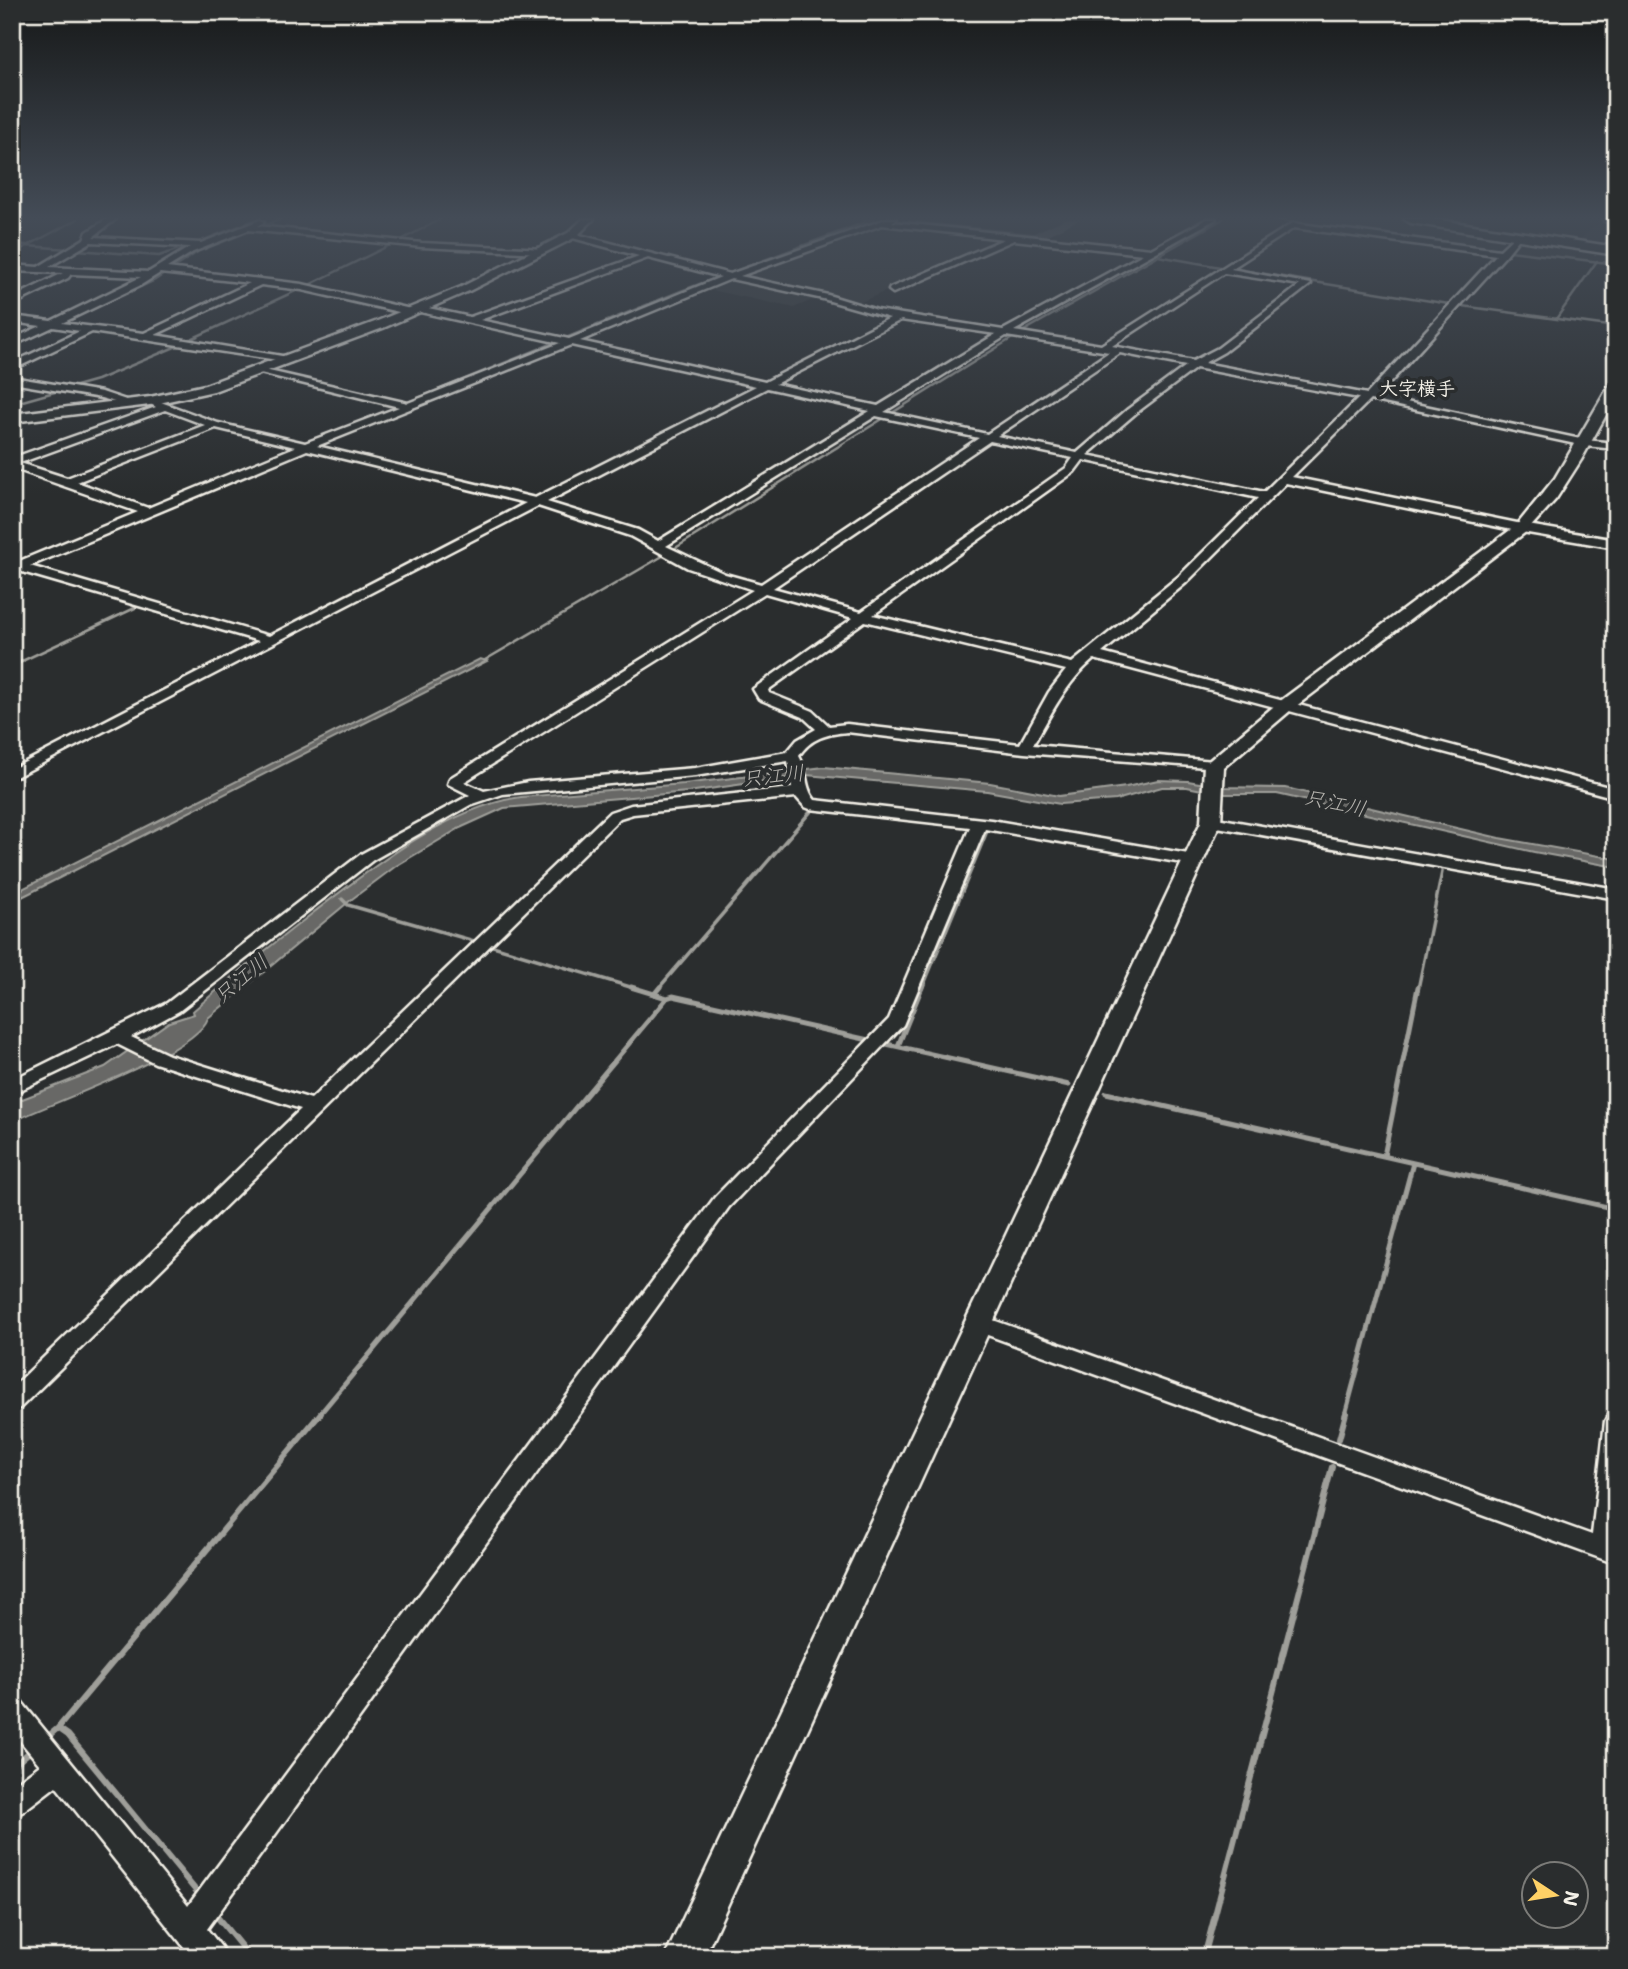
<svg xmlns="http://www.w3.org/2000/svg" width="1628" height="1969" viewBox="0 0 1628 1969" font-family="'Shantell Sans','Klee One',sans-serif">
<rect width="100%" height="100%" fill="#2a2d2e"/>
<filter id="ink" filterUnits="userSpaceOnUse"><feTurbulence type="fractalNoise" baseFrequency=".0143" numOctaves="2"/><feDisplacementMap in="SourceGraphic" scale="14" xChannelSelector="R" yChannelSelector="G"/><feConvolveMatrix kernelMatrix="1 2 1 2 8 2 1 2 1" color-interpolation-filters="sRGB"/></filter>
<g filter="url(#ink)">
<!-- built -->
<path fill="#373a3a" d="M1281,219H1399L1514,237L1502,248Z
M1604,219L1616,220V247L1576,242Z
M879,224L1009,238L854,305L734,276Z
M1521,238L1616,253V263L1509,250Z
M729,277L819,297L794,308L702,288Z"/>
<!-- water -->
<path fill="#676866" stroke="#9f9f9a" stroke-width="2" d="M480,659L487,661L12,902V894Z
M824,767L990,783L1059,796L1126,787L1158,780L1188,781L1222,787L1286,788L1499,838L1616,859V867L1534,852L1277,794H1222L1187,787H1162L1116,800L1060,804L987,791L806,775L688,792L504,808L460,828L396,866L352,899L208,1018C197,1053 49,1103 12,1122V1103L105,1067L169,1022L194,1014L193,1011C230,978 269,947 309,916C367,871 447,807 521,797L684,784Z"/>
<g fill="none" stroke-linecap="round" stroke-linejoin="round">
<!-- stream-far3 -->
<path stroke="#9f9f9a" stroke-width="2.5" d="M1269,219L1498,249
M399,241L441,219
M12,244L27,245
M194,244L257,219
M27,246L69,249
M76,250L159,256L188,246
M1510,251L1616,264
M12,254L78,219
M1158,256L1220,267
M1229,268L1449,304
M307,286L394,243
M1462,306L1616,327
M1556,319L1597,261
M189,340L302,288
M12,347L155,280L199,251L281,219
M12,404L97,380L182,344
M14,563L681,291L874,219
M485,660L661,557L1022,332L1223,219
M20,662L135,608"/>
<!-- stream-far2 -->
<path stroke="#9f9f9a" stroke-width="3.5" d="M12,666L23,661
M342,899L348,905L474,941
M493,946L637,989
M658,989L812,810
M922,989L987,831
M1418,989L1442,872"/>
<!-- stream-far1 -->
<path stroke="#9f9f9a" stroke-width="5" d="M631,987L667,998
M655,993L660,987
M882,1043L1069,1085
M898,1046L922,987
M1106,1093L1616,1209
M1384,1156L1418,987
M319,1415L667,998L673,996L873,1041
M1345,1415L1413,1163"/>
<!-- stream -->
<path stroke="#9f9f9a" stroke-width="6" d="M1339,1439L1346,1413
M58,1728L68,1735L197,1892
M46,1738L58,1728L321,1413
M12,1767L34,1748
M218,1918L250,1957
M1204,1957L1332,1467"/>
<!-- river -->
<path fill="#676866" fill-rule="evenodd" d="M860,219H898L1034,233L1065,219H1080L1036,241L866,223Z"/>
<defs>
<path id="minor" d="M107,219H116L93,237L201,243L260,220L264,222L257,226L422,243L545,249L542,253L422,247L248,230L193,252L167,268L302,284L415,310L419,306L470,317L639,256L569,237L572,233L730,274L886,219H896L892,222L1151,249L1207,219H1216L1014,331L1101,345L1293,223L1500,250L1518,233L1522,235L1506,255L1378,396L1585,440L1616,443V449L1585,446L1370,400L1292,477L1522,524L1616,540V548L1522,532L1286,483L1186,583L1102,653L1616,789V798L1094,659C1066,682 1051,714 1033,745L1214,761L1221,765L1219,768L1024,753L847,732C827,734 810,738 799,756C808,771 804,787 815,800L991,820L1194,855L1202,860L1194,865L985,829L903,1025L729,1207L207,1929L221,1947L226,1957H192L56,1786L22,1812L12,1816V1786L40,1765L12,1731V1698L21,1701L188,1906L715,1197L889,1019L970,827L810,809L805,807L796,797L633,814L620,818L20,1408L12,1411V1388L301,1109L155,1063L117,1044L12,1094V1080L167,1003L361,854L470,795L448,784L450,778L753,590L688,568L630,536L538,506L12,779V769L259,641L19,571L12,573V562H17L138,512L12,468V458L156,407L145,401L150,398L218,423L305,443L399,407L256,372V368L408,403L560,343L416,311L412,315L302,290L261,285L155,335L288,357L293,360L291,362L92,332L12,370V363L80,331L53,327L12,346V339L41,326L12,322V316L51,321L141,277L71,274L68,278L12,305V298L63,273L12,271V265L38,267L84,239L87,232ZM882,225L1004,239L890,288L889,290L893,293L1014,240L1143,254L1003,330L877,310L828,295L740,276ZM1294,228L1496,255L1367,394L1204,363L1224,352L1311,284L1231,269ZM91,242L190,247L149,272L49,267ZM648,258L721,277L569,339L480,320ZM160,273L250,283L144,333L62,323L141,285ZM1224,273L1300,285L1218,348L1193,361L1112,346ZM731,279L823,299L890,318L765,382L580,341ZM901,320L996,334L878,406L775,384ZM1006,336L1109,352L987,434L884,412ZM571,345L756,386L535,498L317,446ZM1120,353L1186,366L1128,409L1077,453L997,436ZM1196,368L1359,398L1264,492L1087,455L1136,413ZM767,388L870,411L658,541L638,530L547,502ZM165,410L205,425L67,478L20,463ZM876,416L979,438L761,584L725,574L666,546ZM216,428L295,447L148,508L77,482ZM990,441L1073,458L1066,468L861,612L773,588ZM307,450L526,503L269,636L30,566ZM1083,460L1258,498L1178,577L1072,663L873,615L1074,472ZM765,593L853,618L753,689L759,699L803,717L816,729L797,740L787,752L695,768L528,782L484,791L464,782ZM865,621L1066,670L1049,692L1020,744L847,724L829,726L813,711L769,693L768,690ZM788,761L792,788L631,805L610,812L311,1099L169,1055L131,1037L179,1011L373,860L470,805L503,794L695,776Z
M1603,219H1616V222L1604,221Z
M12,377L102,392L138,404L133,407L101,398L12,383Z
M1211,817L1616,889V899L1206,825L1203,822Z
M979,1315L1592,1535L1605,1421L1608,1415L1616,1412V1564L971,1329L968,1323L971,1317Z"/>
<path id="tertiary" d="M583,219H594L576,237L469,291L383,328L214,391L150,405L12,422V414L150,397L205,385L375,322L461,287L568,233Z
M1616,382V397L1581,460L1556,499L1527,531L1291,710L1224,767L1221,822L704,1957H665L1201,822L1204,765L1279,702L1517,525L1555,478L1609,386Z"/>
<path id="trunk" d="M1404,219H1434L1616,247V255L1411,223Z"/>
</defs>
<!-- minor casing -->
<use href="#minor" stroke="#f4f1e8" stroke-width="5"/>
<!-- tertiary casing -->
<use href="#tertiary" stroke="#f4f1e8" stroke-width="5"/>
<!-- trunk casing -->
<use href="#trunk" stroke="#f4f1e8" stroke-width="5"/>
<!-- minor -->
<use href="#minor" fill="#2a2d2e" fill-rule="evenodd"/>
<!-- tertiary -->
<use href="#tertiary" fill="#2a2d2e" fill-rule="evenodd"/>
<!-- trunk -->
<use href="#trunk" fill="#2a2d2e" fill-rule="evenodd"/>
</g>
</g>
<!-- sky -->
<linearGradient id="sky" x2="0" y2="1"><stop stop-color="#171919"/><stop offset="0.44" stop-color="#444c57"/><stop offset="1" stop-color="#444c57" stop-opacity="0"/></linearGradient>
<rect width="1628" height="494" fill="url(#sky)"/>
<g text-anchor="middle" stroke-width="7" stroke-linejoin="round" paint-order="stroke">
<!-- far-quarter labels -->
<g font-size="19" font-weight="bold" fill="#f4f1e8" stroke="#2a2d2e">
<text x="1417" y="395">大字横手</text>
</g>
<!-- water labels -->
<g font-size="21" font-style="italic" fill="#b5b3ae" stroke="#2a2d2e">
<text transform="translate(773 776) rotate(-6)" y="7">只江川</text>
<text transform="translate(1335 803) rotate(12)" y="7">只江川</text>
<text transform="translate(241 979) rotate(-40)" y="7">只江川</text>
</g>
</g>
<!-- margin -->
<rect width="1628" height="1969" fill="none" stroke="#2a2d2e" stroke-width="42"/>
<rect x="21" y="21" width="1586" height="1927" fill="none" stroke="#f4f1e8" stroke-width="2.5" filter="url(#ink)"/>
<!-- north arrow -->
<g transform="translate(1555 1895) rotate(102)"><circle r="33" fill="#2a2d2e" stroke="#7b7b78" stroke-width="2"/>
<path d="M0-5L12 26L0 18L-12 26Z" fill="#ffd166"/>
<text y="-10" font-size="19" font-weight="bold" text-anchor="middle" fill="#f4f1e8">N</text>
</g>
</svg>
